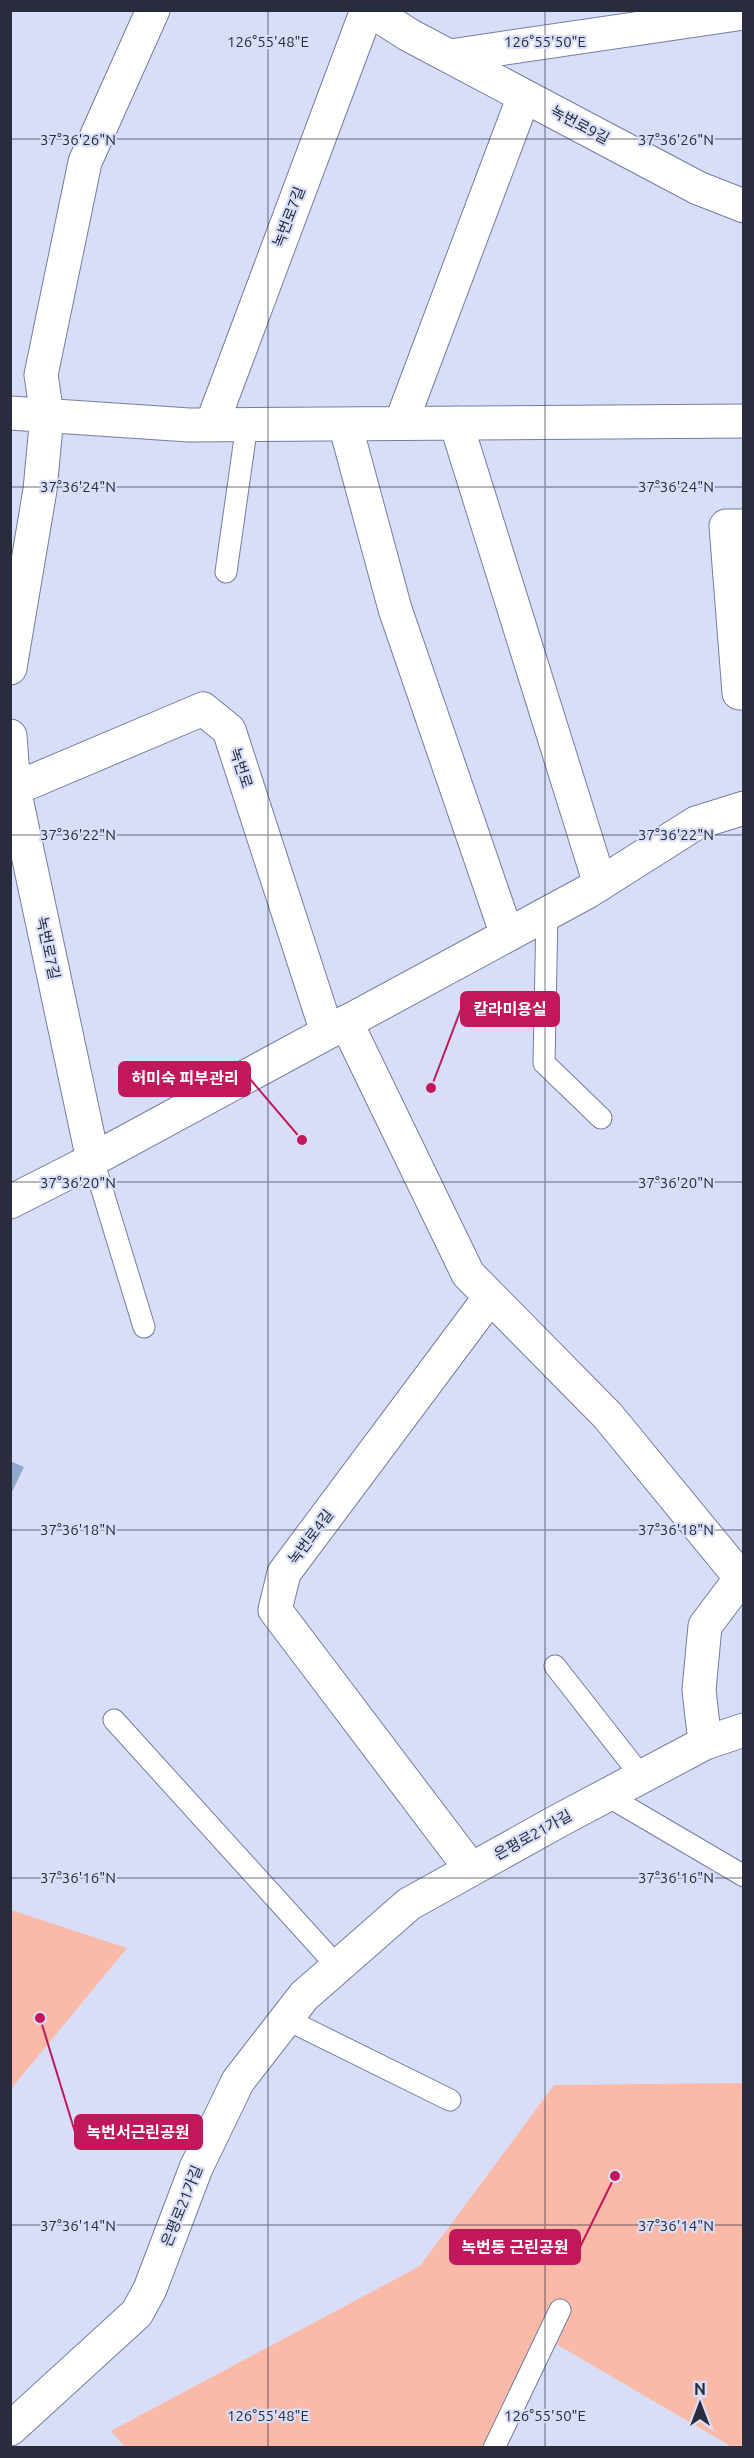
<svg xmlns="http://www.w3.org/2000/svg" width="754" height="2458" viewBox="0 0 754 2458" font-family="Ubuntu,'Noto Sans KR',sans-serif">
<rect width="100%" height="100%" fill="#d8def8"/>
<!-- green -->
<path fill="#fbbaa8" d="M11,1910L127,1948L11,2089L10,1910Z
M743,2083V2447H732L551,2341L485,2447L126,2448L111,2431L420,2266L554,2085Z"/>
<!-- building -->
<path fill="#8ea9cd" d="M10,1461L24,1467L10,1496Z"/>
<g fill="none" stroke-linecap="round" stroke-linejoin="round">
<defs>
<path id="service" d="M226,572L247,424
M547,913L544,1063L601,1118
M93,1160L144,1327
M555,1666L642,1777
M114,1720L337,1966
M606,1795L744,1876
M286,2019L450,2100
M494,2448L560,2310"/>
<path id="minor" d="M370,10L409,35L698,188L744,206
M450,56L744,13
M10,413L189,425L744,421
M401,423L524,96
M456,423L600,884
M212,424L367,10
M345,424L395,609L507,935
M744,526H726L739,693H744
M10,668L40,490L47,415L41,375L85,162L153,10
M10,736L14,789L93,1160
M14,789L203,709L229,730L327,1032
M346,1022L468,1274L608,1416L741,1578L705,1626L699,1690L705,1743
M471,1869L275,1610L284,1573L490,1297
M10,2429L137,2313L150,2289L196,2168L238,2081L304,1996L409,1904L560,1820L705,1743L744,1730"/>
<path id="tertiary" d="M10,1202L79,1167L587,892L696,823L744,808"/>
</defs>
<!-- service casing -->
<use href="#service" stroke="#757da4" stroke-width="23"/>
<!-- minor casing -->
<use href="#minor" stroke="#757da4" stroke-width="35"/>
<!-- tertiary casing -->
<use href="#tertiary" stroke="#757da4" stroke-width="35"/>
<!-- service -->
<use href="#service" stroke="#fff" stroke-width="21"/>
<!-- minor -->
<use href="#minor" stroke="#fff" stroke-width="33"/>
<!-- tertiary -->
<use href="#tertiary" stroke="#fff" stroke-width="33"/>
</g>
<!-- ticks -->
<path fill="none" stroke="#282c3c" stroke-width="1.5" stroke-opacity="0.45" d="M268,10V2448M545,10V2448M10,139H744M10,487H744M10,835H744M10,1182H744M10,1530H744M10,1878H744M10,2225H744"/>
<g text-anchor="middle" stroke-width="4.5" stroke-linejoin="round" paint-order="stroke">
<!-- street labels -->
<g font-size="15" fill="#282c3c" stroke="#d8def8">
<text transform="translate(580 125) rotate(28)" y="5">녹번로9길</text>
<text transform="translate(289 217) rotate(-69)" y="5">녹번로7길</text>
<text transform="translate(241 768) rotate(72)" y="5">녹번로</text>
<text transform="translate(48 948) rotate(78)" y="5">녹번로7길</text>
<text transform="translate(311 1537) rotate(-53)" y="5">녹번로4길</text>
<text transform="translate(533 1835) rotate(-29)" y="5">은평로21가길</text>
<text transform="translate(182 2206) rotate(-68)" y="5">은평로21가길</text>
</g>
</g>
<g font-size="15" text-anchor="middle" fill="#282c3c" stroke="#d8def8" stroke-width="4.5" stroke-linejoin="round" paint-order="stroke">
<text x="268" y="47">126°55'48"E</text>
<text x="545" y="47">126°55'50"E</text>
<text x="78" y="145">37°36'26"N</text>
<text x="676" y="145">37°36'26"N</text>
<text x="78" y="492">37°36'24"N</text>
<text x="676" y="492">37°36'24"N</text>
<text x="78" y="840">37°36'22"N</text>
<text x="676" y="840">37°36'22"N</text>
<text x="78" y="1188">37°36'20"N</text>
<text x="676" y="1188">37°36'20"N</text>
<text x="78" y="1535">37°36'18"N</text>
<text x="676" y="1535">37°36'18"N</text>
<text x="78" y="1883">37°36'16"N</text>
<text x="676" y="1883">37°36'16"N</text>
<text x="78" y="2231">37°36'14"N</text>
<text x="676" y="2231">37°36'14"N</text>
<text x="268" y="2421">126°55'48"E</text>
<text x="545" y="2421">126°55'50"E</text>
</g>
<!-- callouts -->
<path fill="none" stroke="#c2185b" stroke-width="2" d="M431 1088L461 1009M302 1140L250 1079M40 2018L75 2132M615 2176L580 2247"/>
<g fill="#c2185b" stroke="#d8def8" stroke-width="2">
<circle cx="431" cy="1088" r="6"/>
<circle cx="302" cy="1140" r="6"/>
<circle cx="40" cy="2018" r="6"/>
<circle cx="615" cy="2176" r="6"/>
</g>
<g fill="#c2185b" stroke="#c2185b" stroke-width="2">
<rect x="461" y="992" width="98" height="34" rx="6"/>
<rect x="119" y="1062" width="131" height="34" rx="6"/>
<rect x="75" y="2115" width="127" height="34" rx="6"/>
<rect x="450" y="2230" width="130" height="34" rx="6"/>
</g>
<g font-size="16" text-anchor="middle" font-weight="bold" fill="#fff">
<text x="510" y="1015">칼라미용실</text>
<text x="185" y="1084">허미숙 피부관리</text>
<text x="138" y="2138">녹번서근린공원</text>
<text x="515" y="2253">녹번동 근린공원</text>
</g>
<!-- border -->
<rect width="754" height="2458" fill="none" stroke="#282c3c" stroke-width="24"/>
<!-- north arrow -->
<g transform="translate(700 2404)" stroke="#d8def8" stroke-width="4.5" paint-order="stroke">
<path d="M0-4.5L10 22L0 15L-10 22Z" fill="#282c3c"/>
<text y="-9" font-size="16" font-weight="bold" text-anchor="middle" fill="#282c3c">N</text>
</g>
</svg>
